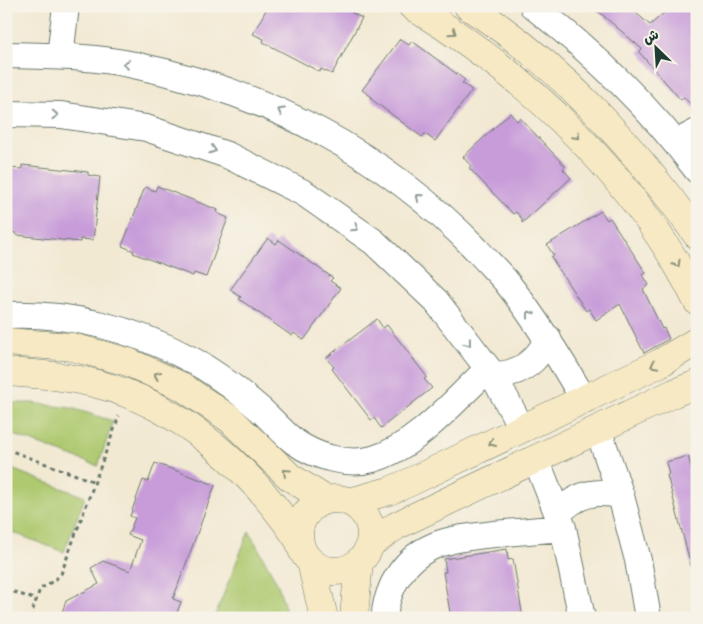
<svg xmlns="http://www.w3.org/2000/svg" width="703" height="624" viewBox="0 0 703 624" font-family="Mali,'Playpen Sans Arabic',sans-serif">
<rect width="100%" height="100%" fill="#f7f3e8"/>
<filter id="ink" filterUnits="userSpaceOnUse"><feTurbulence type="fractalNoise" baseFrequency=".02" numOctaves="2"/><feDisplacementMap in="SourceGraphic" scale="10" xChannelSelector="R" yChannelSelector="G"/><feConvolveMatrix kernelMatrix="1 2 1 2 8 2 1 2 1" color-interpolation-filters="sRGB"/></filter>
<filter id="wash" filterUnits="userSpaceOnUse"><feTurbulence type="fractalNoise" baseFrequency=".0096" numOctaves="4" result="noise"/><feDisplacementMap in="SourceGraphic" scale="20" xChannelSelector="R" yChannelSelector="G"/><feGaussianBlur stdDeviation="1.12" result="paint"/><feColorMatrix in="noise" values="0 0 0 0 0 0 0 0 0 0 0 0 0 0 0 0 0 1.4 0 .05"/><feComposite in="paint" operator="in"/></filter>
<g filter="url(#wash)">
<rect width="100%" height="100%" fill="#f2e9d3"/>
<!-- green -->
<path fill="#aec96f" stroke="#668352" d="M6,403H32L71,408L113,421L98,466L6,432Z
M6,467L85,497L64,552L6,530Z
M249,531L278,585L288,618H214Z"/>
<g id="blocks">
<!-- building -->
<path fill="#c79cd9" d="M268,6H355L352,13L362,18L332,74L321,69L320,72L263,42L264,39L253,34Z
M592,6H628L650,25L672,6H697V112L684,97L681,100L639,52L642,49Z
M400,39L409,45L412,41L465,80L462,83L472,90L435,141L425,134L422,137L371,99L372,97L362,90Z
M510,113L517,121L520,118L565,166L563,169L571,178L522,223V219L516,212L513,214L469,168L471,166L463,157Z
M22,165L88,172V175L100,177L93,240L80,239V242L16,235V233L6,232V212L11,168L22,169Z
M157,186L218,210L217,213L228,218L206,277L194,273L193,276L133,253L134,251L122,246L145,187L155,191Z
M601,211L607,220L610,218L646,273L643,275L649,285L643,289L662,329L664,328L669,339L644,353L620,304L596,320L589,309L586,311L551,257L554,256L547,245Z
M268,238L276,244L279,240L333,278L330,281L341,288L304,340L294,333L292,336L239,299L241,297L230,290Z
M377,319L383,328L387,325L427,377L424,379L432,388L381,428L374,418L371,420L332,369L334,367L326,358Z
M688,456L692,470L697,469V565L691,566L667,475L669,474L666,462Z
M155,463L215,485L173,599L181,602L175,618H60L66,601L99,584L91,568L103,561L130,571L141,540L128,535L135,518L130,516L143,480L148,482Z
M507,549L508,560L513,559L523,618H451L443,572H446L444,559Z"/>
</g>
</g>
<g filter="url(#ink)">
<use href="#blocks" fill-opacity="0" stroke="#69796c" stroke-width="1"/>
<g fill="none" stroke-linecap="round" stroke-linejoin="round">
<defs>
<path id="street" d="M533,6C595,54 650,108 697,170
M6,55C49,56 92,56 134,65C265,92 384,153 477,250C486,260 496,270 505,280C535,318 560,358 584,400
M60,56L66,6
M6,114L61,115L146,128L227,155L304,193L374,242L436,301L493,375L522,429
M676,143L697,132
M6,315C68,312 134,329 188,358C215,372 239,391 262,411C273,421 283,433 295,442C316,457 348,466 373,459C417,446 455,400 488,369
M493,375C519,375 537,362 548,338
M598,429L621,496L638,560L648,618
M536,459L563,528L582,618
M558,514C576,494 596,489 621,496
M385,618C384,607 389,594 393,585C415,542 450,539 494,534C517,532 540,530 563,528"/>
<path id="secondary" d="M412,6C528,76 636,178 697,301
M468,6C561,65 634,147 697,235
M6,342L72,347L128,362L181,386L230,419L290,477L326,500
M6,372C37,374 67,376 97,384C181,405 253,471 300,542
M299 535a36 36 0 1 1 72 0a36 36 0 1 1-72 0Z
M350,502L389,491L408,483L660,363L697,341
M369,545L396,526L410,519L674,393L697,384
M311,562L324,618
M354,618L359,561"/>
</defs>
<!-- street casing -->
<use href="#street" stroke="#69796c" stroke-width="28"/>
<!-- secondary casing -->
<use href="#secondary" stroke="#69796c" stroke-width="29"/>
<!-- path -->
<path stroke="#69796c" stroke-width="3" stroke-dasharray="4 4" stroke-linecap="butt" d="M6,449L95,482
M6,589L36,600
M33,618L32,612L40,589L55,580L61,574L119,416"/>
<!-- street -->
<use href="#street" stroke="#fff" stroke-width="26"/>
<!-- secondary -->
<use href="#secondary" stroke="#f7e9c3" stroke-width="28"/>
</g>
<!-- one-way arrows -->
<defs><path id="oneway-chevron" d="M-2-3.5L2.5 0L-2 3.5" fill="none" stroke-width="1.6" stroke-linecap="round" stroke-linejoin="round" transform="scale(1.25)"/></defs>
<g stroke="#8b937c">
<use href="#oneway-chevron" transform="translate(453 32) rotate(35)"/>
<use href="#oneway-chevron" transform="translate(577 136) rotate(47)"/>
<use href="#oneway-chevron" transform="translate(677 264) rotate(60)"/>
<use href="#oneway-chevron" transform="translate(654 365) rotate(153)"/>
<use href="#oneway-chevron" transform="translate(157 375) rotate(-156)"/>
<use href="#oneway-chevron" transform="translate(492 443) rotate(155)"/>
<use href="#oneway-chevron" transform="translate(286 472) rotate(-138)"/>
</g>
<g stroke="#8f9e9a">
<use href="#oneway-chevron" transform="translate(126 64) rotate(-172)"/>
<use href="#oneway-chevron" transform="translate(281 111) rotate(-153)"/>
<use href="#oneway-chevron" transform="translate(55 115) rotate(2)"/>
<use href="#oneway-chevron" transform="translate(213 150) rotate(18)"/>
<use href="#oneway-chevron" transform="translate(419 197) rotate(-140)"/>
<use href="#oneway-chevron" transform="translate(355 228) rotate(35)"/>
<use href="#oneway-chevron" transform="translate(530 314) rotate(-127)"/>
<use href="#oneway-chevron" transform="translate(468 343) rotate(52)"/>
</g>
</g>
<!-- margin -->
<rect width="703" height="624" fill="none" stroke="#f7f3e8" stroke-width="25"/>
<!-- north arrow -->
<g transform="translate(656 48) rotate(335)" stroke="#f7f3e8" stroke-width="4" paint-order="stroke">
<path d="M0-4L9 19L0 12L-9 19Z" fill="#1f3d34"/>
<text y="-8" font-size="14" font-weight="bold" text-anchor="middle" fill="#1f3d34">ش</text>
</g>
</svg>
